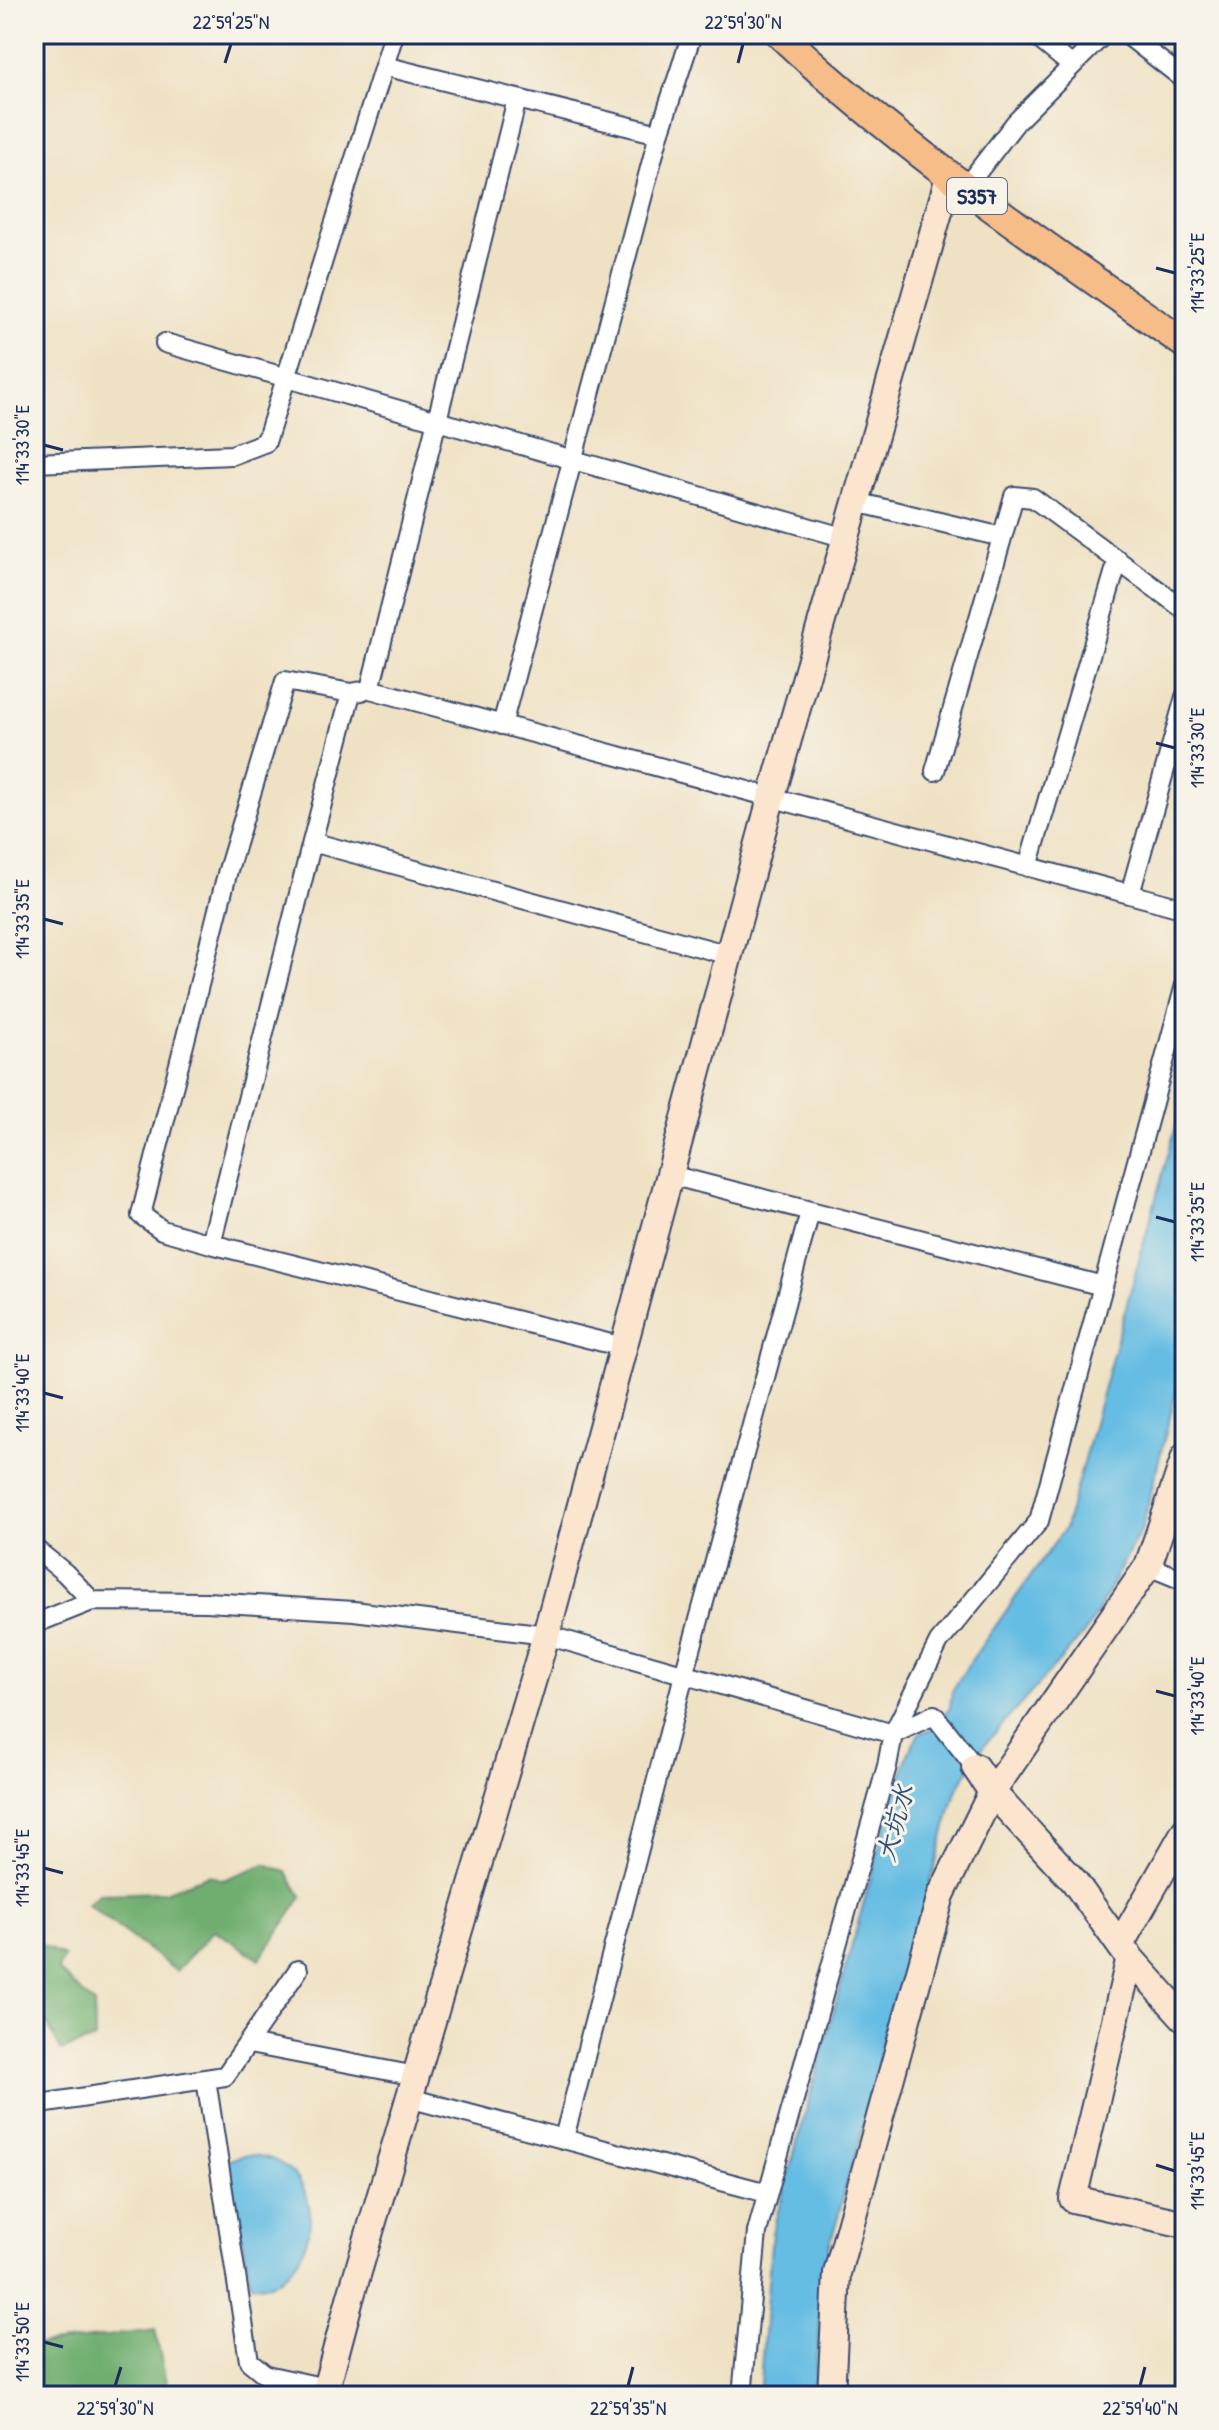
<svg xmlns="http://www.w3.org/2000/svg" width="1219" height="2430" viewBox="0 0 1219 2430" font-family="'Patrick Hand','LXGW WenKai TC',sans-serif">
<rect width="100%" height="100%" fill="#f7f3e8"/>
<filter id="ink" filterUnits="userSpaceOnUse"><feTurbulence type="fractalNoise" baseFrequency=".0125" numOctaves="2"/><feDisplacementMap in="SourceGraphic" scale="16" xChannelSelector="R" yChannelSelector="G"/><feConvolveMatrix kernelMatrix="1 2 1 2 8 2 1 2 1" color-interpolation-filters="sRGB"/></filter>
<filter id="wash" filterUnits="userSpaceOnUse"><feTurbulence type="fractalNoise" baseFrequency=".006" numOctaves="4" result="noise"/><feDisplacementMap in="SourceGraphic" scale="32" xChannelSelector="R" yChannelSelector="G"/><feGaussianBlur stdDeviation="1.8" result="paint"/><feColorMatrix in="noise" values="0 0 0 0 0 0 0 0 0 0 0 0 0 0 0 0 0 1.4 0 .05"/><feComposite in="paint" operator="in"/></filter>
<g filter="url(#wash)">
<rect width="100%" height="100%" fill="#efe1c3"/>
<!-- forest -->
<path fill="#70ae6f" stroke="#466e66" stroke-width="2" d="M266,1864L286,1872L302,1897L260,1959L214,1930L176,1971L87,1904L99,1894L165,1892L209,1875L223,1880Z
M34,1941L64,1956L58,1970L94,2004L95,2039L61,2051L48,2025L34,2026Z
M155,2330L169,2396H34V2345Z"/>
<!-- water -->
<path fill="#66bde3" stroke="#4076a0" stroke-width="2" d="M1185,1093V1356L1142,1528L1088,1629L985,1744L956,1791L826,2259L813,2396H759L772,2233L885,1826L909,1751L920,1732L932,1729L950,1708L952,1691L968,1665L1065,1528Z
M245,2155C308,2153 330,2225 290,2269C285,2275 277,2282 270,2284C264,2285 257,2284 251,2284L226,2161Z"/>
</g>
<g filter="url(#ink)">
<g fill="none" stroke-linecap="round" stroke-linejoin="round">
<defs>
<path id="street" d="M1033,34L1071,65
M1126,34L1185,80
M384,66L659,134L692,34
M517,99L370,689L1185,909
M965,188L1016,122L1104,34
M165,343L846,538
M34,463L232,455L266,442L394,34
M856,502L1002,537
M351,693L285,681L228,870L141,1215L162,1230L211,1244L623,1347
M502,725L659,134
M935,771L1014,496L1033,498L1185,610
M312,842L351,693L362,691
M1028,867L1118,560
M1130,894L1185,697
M670,1175L1103,1286
M211,1244L312,842L729,955
M34,1548L65,1573L92,1601
M1148,1566L1185,1581
M34,1624L92,1601L207,1602L354,1611L546,1635L893,1734L934,1715L975,1767
M249,2044L416,2076
M206,2079L249,2361L266,2375L326,2388
M409,2098L767,2193
M34,2105L225,2076L298,1970
M564,2138L684,1675L810,1212
M742,2396L757,2232L887,1766L893,1734L939,1642L1039,1521L1185,985"/>
<path id="secondary" d="M975,1767L992,1792L1074,1881L1124,1951L1185,2019
M1120,1945L1185,1831
M1130,1957L1073,2199L1185,2224
M324,2396L350,2299L546,1635L769,806L949,177
M831,2396L837,2273L941,1895L992,1792L1148,1566L1185,1457"/>
<path id="primary" d="M780,34C904,151 1046,246 1185,344"/>
</defs>
<!-- street casing -->
<use href="#street" stroke="#3b4a6d" stroke-width="22"/>
<!-- secondary casing -->
<use href="#secondary" stroke="#3b4a6d" stroke-width="30"/>
<!-- primary casing -->
<use href="#primary" stroke="#3b4a6d" stroke-width="32"/>
<!-- street -->
<use href="#street" stroke="#fff" stroke-width="18"/>
<!-- secondary -->
<use href="#secondary" stroke="#fce5cf" stroke-width="26"/>
<!-- primary -->
<use href="#primary" stroke="#f7bd88" stroke-width="28"/>
</g>
</g>
<!-- ticks -->
<path fill="none" stroke="#1b2f5e" stroke-width="3" d="M225,63L231,44M738,63L743,44M1156,268L1175,273M44,445L63,450M1156,743L1175,748M44,919L63,924M1156,1217L1175,1222M44,1393L63,1398M1156,1691L1175,1696M44,1868L63,1873M1156,2165L1175,2171M44,2342L63,2347M115,2386L121,2367M628,2386L633,2367M1140,2386L1145,2367"/>
<g text-anchor="middle" stroke-width="6" stroke-linejoin="round" paint-order="stroke">
<!-- shield labels -->
<rect fill="#f7f3e8" stroke="#5d6a87" stroke-width="2" x="947" y="178" width="60" height="36" rx="6"/>
<g font-size="22" font-weight="bold" fill="#1b2f5e">
<text x="977" y="204">S357</text>
</g>
<!-- water labels -->
<g font-size="26" font-style="italic" fill="#2e527f" stroke="#f7f3e8">
<text transform="translate(895 1823) rotate(-75)" y="9">大坑水</text>
</g>
</g>
<!-- margin -->
<rect width="1219" height="2430" fill="none" stroke="#f7f3e8" stroke-width="88"/>
<rect x="44" y="44" width="1131" height="2342" fill="none" stroke="#1b2f5e" stroke-width="3"/>
<g font-size="20" text-anchor="middle" fill="#1b2f5e">
<text x="231" y="29">22°59'25"N</text>
<text x="743" y="29">22°59'30"N</text>
<text transform="translate(1197 273) rotate(-90)" y="7">114°33'25"E</text>
<text transform="translate(22 445) rotate(-90)" y="7">114°33'30"E</text>
<text transform="translate(1197 748) rotate(-90)" y="7">114°33'30"E</text>
<text transform="translate(22 919) rotate(-90)" y="7">114°33'35"E</text>
<text transform="translate(1197 1222) rotate(-90)" y="7">114°33'35"E</text>
<text transform="translate(22 1393) rotate(-90)" y="7">114°33'40"E</text>
<text transform="translate(1197 1696) rotate(-90)" y="7">114°33'40"E</text>
<text transform="translate(22 1868) rotate(-90)" y="7">114°33'45"E</text>
<text transform="translate(1197 2171) rotate(-90)" y="7">114°33'45"E</text>
<text transform="translate(22 2342) rotate(-90)" y="7">114°33'50"E</text>
<text x="115" y="2415">22°59'30"N</text>
<text x="628" y="2415">22°59'35"N</text>
<text x="1140" y="2415">22°59'40"N</text>
</g>
</svg>
